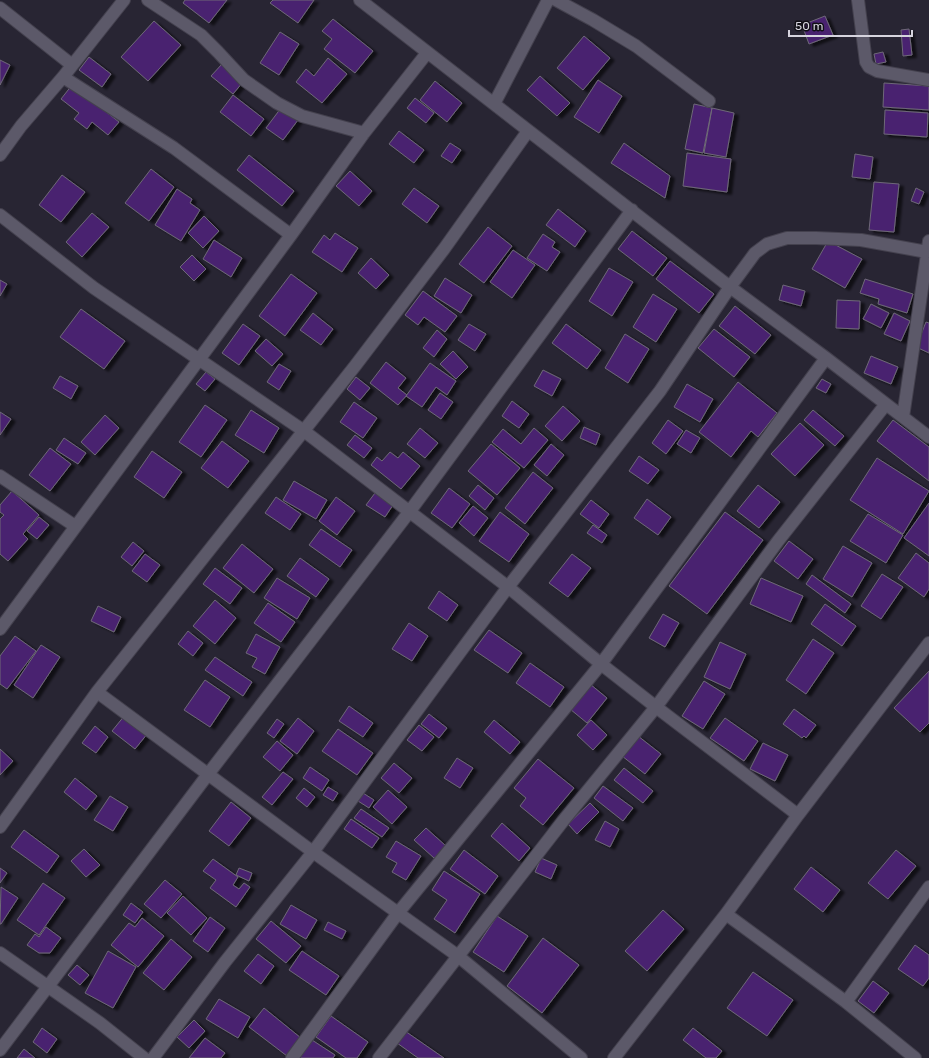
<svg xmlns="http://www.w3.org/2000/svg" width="929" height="1058" viewBox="0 0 929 1058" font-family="Rubik,sans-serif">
<defs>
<filter id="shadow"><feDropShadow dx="4.5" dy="2.5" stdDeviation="1" flood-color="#0009"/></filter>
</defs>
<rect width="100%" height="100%" fill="#282533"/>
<!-- building -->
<path fill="#4a236f" stroke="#6e6878" filter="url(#shadow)" d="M185,0H227L209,23L183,3Z
M273,0H314L298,23L270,3Z
M825,16L833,35L809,44L802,25Z
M333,19L373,51L355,73L324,49L332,39L322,31Z
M154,21L181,45L148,81L121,57Z
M909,29L912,55L903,56L901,30Z
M280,32L299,44L279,75L260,63Z
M584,36L610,58L583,90L557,68Z
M883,52L886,62L876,64L874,54Z
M89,57L111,74L102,87L79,70Z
M328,58L347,74L322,103L296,82L306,69L314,76Z
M0,60L10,65L0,85Z
M222,64L243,82L233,94L211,76Z
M540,76L570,103L557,116L527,90Z
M598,80L622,96L599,133L574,117Z
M435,81L462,103L447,122L420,100Z
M884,83L929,86V110L883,107Z
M72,85L119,122L108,135L92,122L87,129L74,119L79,113L61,99Z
M233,95L264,119L251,136L220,112Z
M415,98L434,113L426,123L407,108Z
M694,104L712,108L703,153L685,149Z
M281,108L298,120L283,140L266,128Z
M712,108L734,113L726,157L704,153Z
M885,110L928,113L927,137L884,134Z
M399,131L424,150L414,163L389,144Z
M450,143L461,150L452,163L441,156Z
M624,143L670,176L665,198L611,163Z
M687,153L731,159L727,192L683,186Z
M855,154L873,157L870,179L852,177Z
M249,155L294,191L282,206L237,170Z
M151,169L174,187L149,221L125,203Z
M350,171L372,191L359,206L336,186Z
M62,175L85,192L61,222L39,205Z
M874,182L899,184L894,232L869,230Z
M414,188L439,206L427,223L402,204Z
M916,188L924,192L919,204L911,201Z
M177,189L192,199L190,203L200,210L181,241L155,225Z
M558,209L586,231L575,247L546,225Z
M92,213L109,227L82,257L66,242Z
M204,216L219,231L203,248L188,233Z
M488,227L512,246L484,283L459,264Z
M632,231L667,258L653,276L618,249Z
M335,233L358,248L342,272L312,252L324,235L330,240Z
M543,234L555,242L552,247L560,252L547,271L527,258Z
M214,240L242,258L231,277L203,259Z
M828,241L862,259L845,288L812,269Z
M513,250L535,265L512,298L490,282Z
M192,255L206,269L194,281L180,267Z
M371,258L389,275L376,289L358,273Z
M670,261L714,294L699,313L656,279Z
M609,268L633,282L612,316L589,301Z
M291,274L317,293L285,336L259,316Z
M445,278L472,295L461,313L434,296Z
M865,279L913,294L907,313L878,304L879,299L860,293Z
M0,280L7,284L0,296Z
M783,285L805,291L801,306L779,300Z
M423,291L457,316L445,332L424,317L418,325L405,315Z
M653,294L677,309L656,342L633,327Z
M837,300L860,301L859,329L836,328Z
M871,304L889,313L881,328L863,319Z
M735,306L771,335L755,354L719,326Z
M81,309L125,341L104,369L60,337Z
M313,313L333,329L321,345L300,330Z
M894,313L910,321L901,341L884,334Z
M926,322L929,323V353L916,347Z
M243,324L260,336L239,365L222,353Z
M469,324L486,334L475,351L458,340Z
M566,324L601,350L587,369L552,343Z
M714,329L750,357L734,377L698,348Z
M437,330L447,339L434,357L423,348Z
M625,334L649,349L628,383L605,368Z
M266,339L283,354L272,366L255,351Z
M453,351L468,367L456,379L440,364Z
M871,356L898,367L891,384L864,373Z
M386,362L406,378L398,388L407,395L398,405L370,383Z
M430,363L456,381L447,395L436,387L422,407L406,396Z
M279,364L291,371L279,390L267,382Z
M543,370L561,379L552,396L534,386Z
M206,372L215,379L205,391L196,384Z
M60,376L78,386L71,399L53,388Z
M356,377L370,388L360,400L347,389Z
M822,379L831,384L826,393L816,388Z
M738,382L777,413L758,437L751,431L731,457L699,432Z
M687,384L713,399L700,422L674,407Z
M440,393L453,402L441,419L428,410Z
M512,401L529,414L519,428L502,416Z
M354,402L377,418L363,438L340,422Z
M205,405L227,420L201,457L179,442Z
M563,406L580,421L562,441L545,426Z
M251,410L279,428L264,453L235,435Z
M813,410L844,436L835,446L804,420Z
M0,412L11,419L0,435Z
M105,415L119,428L95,455L81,442Z
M668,420L683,431L666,454L652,443Z
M893,420L929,447V481L877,441Z
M800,423L824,445L795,476L771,454Z
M584,427L600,434L596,445L580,438Z
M420,428L438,443L425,458L407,444Z
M534,428L548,440L524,468L492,442L503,429L521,444Z
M686,430L700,438L691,453L677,444Z
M355,435L372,448L364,458L347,445Z
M64,438L86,453L78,464L56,450Z
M222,441L249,461L228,488L201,468Z
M491,444L520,468L497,495L468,471Z
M551,444L564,455L547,476L534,465Z
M50,448L71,464L50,491L29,475Z
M152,451L182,472L164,498L134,477Z
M390,452L398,458L403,452L420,466L401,489L371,465L377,457L382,461Z
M639,456L659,470L648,484L629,471Z
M877,458L929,491L903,534L850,500Z
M533,472L553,488L525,524L505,508Z
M294,481L327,500L316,519L283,500Z
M478,485L494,498L485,510L469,496Z
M758,485L780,502L759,528L737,511Z
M449,488L470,504L452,528L431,513Z
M12,491L39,515L23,534L28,539L8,561L0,554V519L4,515L0,512V505Z
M375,493L393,505L385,517L366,505Z
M276,497L301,514L290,530L265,513Z
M336,497L355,511L337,535L319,521Z
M647,499L671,517L658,535L634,518Z
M591,500L609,514L599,528L580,514Z
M929,503V556L904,538Z
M473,506L488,518L474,536L459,523Z
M500,512L529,534L509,562L479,541Z
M725,512L763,540L707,614L669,586Z
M868,514L903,535L886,563L850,541Z
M39,517L49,525L37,539L27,531Z
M593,525L607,535L602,543L587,533Z
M321,529L352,550L340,567L309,545Z
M789,541L813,559L798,579L774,561Z
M133,542L144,551L132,566L121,557Z
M242,544L273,569L254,593L223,568Z
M843,546L872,563L852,597L823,579Z
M916,553L929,563V589L924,597L898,578Z
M145,554L160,565L147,582L132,571Z
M572,554L591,568L568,597L549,583Z
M300,558L329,579L316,597L287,576Z
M215,568L242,588L230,604L203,584Z
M882,574L903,587L881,619L861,606Z
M812,575L851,604L845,613L806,584Z
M277,578L310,598L297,619L264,598Z
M761,578L803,596L791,622L750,604Z
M439,591L458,605L447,621L428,608Z
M215,600L236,618L215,644L193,626Z
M268,603L295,622L281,642L254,623Z
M825,604L856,626L842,646L811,624Z
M98,606L121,617L114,632L91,621Z
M663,614L679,623L665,647L649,638Z
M409,623L428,636L412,661L392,649Z
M489,630L522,653L508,673L474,650Z
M188,631L203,643L193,656L178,644Z
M256,634L280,647L265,674L252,667L257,658L246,653Z
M15,636L36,651L7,689L0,684V656Z
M813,639L834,653L806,694L786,680Z
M720,642L746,654L730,689L704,677Z
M41,645L60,657L33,698L14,685Z
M215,657L252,682L243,696L205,670Z
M530,663L564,687L550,707L516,683Z
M929,671V723L920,732L894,708Z
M205,680L230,697L210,727L184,710Z
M704,681L725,694L703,729L682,716Z
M590,684L607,698L587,723L570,709Z
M349,706L373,723L363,737L339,721Z
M794,709L816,725L806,738L804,736L802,738L783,724Z
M429,714L447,728L439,738L421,724Z
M125,715L148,733L135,749L112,731Z
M298,718L314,731L297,754L280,741Z
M725,718L758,741L744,761L710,738Z
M277,719L284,724L274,738L267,733Z
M494,720L520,742L510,754L484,732Z
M591,720L607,735L593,750L577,735Z
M419,725L434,737L422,751L407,740Z
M95,726L108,737L96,753L82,743Z
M338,729L373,753L357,775L322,751Z
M638,736L661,754L645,774L622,756Z
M277,741L293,755L280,771L263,757Z
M763,743L788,755L775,781L750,769Z
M0,749L13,761L0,775Z
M457,758L473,768L460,788L444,778Z
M538,759L574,788L543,825L520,806L526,798L514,788Z
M394,763L412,778L399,793L381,778Z
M310,767L329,780L322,791L303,778Z
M624,768L653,791L643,803L614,780Z
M283,772L293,779L272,805L262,797Z
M75,778L97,796L86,810L64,792Z
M603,786L633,808L623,821L594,798Z
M328,787L338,793L333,801L323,795Z
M304,788L315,797L307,807L296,798Z
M388,790L407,807L392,824L373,807Z
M363,793L374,800L369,808L358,801Z
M110,796L128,807L113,831L94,820Z
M231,802L251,818L229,846L209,831Z
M590,803L599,812L577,834L568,824Z
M361,809L389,828L382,837L354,818Z
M351,819L379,838L372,848L344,829Z
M605,821L619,829L610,847L595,840Z
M502,823L530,848L519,861L491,836Z
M426,828L446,846L434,858L414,840Z
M24,830L59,856L47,873L11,847Z
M396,841L421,856L406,880L392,872L397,863L386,857Z
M84,849L100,865L86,877L71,861Z
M464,850L498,876L485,894L450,869Z
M896,850L916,866L888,899L868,883Z
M541,858L557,865L551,879L535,872Z
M213,859L238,877L233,885L239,889L244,883L250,887L236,907L210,888L216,880L203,871Z
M811,867L840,890L823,912L794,889Z
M0,868L7,873L0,883Z
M239,868L252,873L249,881L236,875Z
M444,871L480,894L455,933L434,919L447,900L432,890Z
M165,880L182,894L161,918L144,904Z
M43,883L65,898L39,935L17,920Z
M1,887L18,898L1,924H0Z
M183,896L207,918L191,935L167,913Z
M131,903L143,912L135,923L123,915Z
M291,905L317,920L306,939L280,924Z
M663,910L684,929L647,971L625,951Z
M497,916L528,936L504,972L473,952Z
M210,917L225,928L208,952L193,941Z
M142,918L164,936L138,967L111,945L129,923L135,927Z
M271,921L301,946L286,963L256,939Z
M328,922L346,931L342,939L324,930Z
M46,927L61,938L50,953H39L27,945L35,934L39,937Z
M543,938L579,965L542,1013L507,986Z
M171,939L192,957L164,990L143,973Z
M915,945L929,955V978L923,986L898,969Z
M108,951L136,967L113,1008L85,993Z
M302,951L339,976L326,995L289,970Z
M258,954L274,966L261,984L244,971Z
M77,965L89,975L80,985L68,975Z
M753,972L793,1000L767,1036L727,1008Z
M873,981L889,993L874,1013L858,1001Z
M219,999L250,1017L238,1038L206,1019Z
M264,1008L301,1038L287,1056L249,1027Z
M331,1016L368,1042L357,1058H346L316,1037Z
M194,1020L205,1031L189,1048L177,1037Z
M42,1028L57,1039L47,1053L33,1042Z
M693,1028L722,1051L716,1058H706L683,1040Z
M405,1031L444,1058H418L397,1043Z
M205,1038L225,1053L221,1058H189Z
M312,1040L335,1055L333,1058H299Z
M24,1049L35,1058H17Z"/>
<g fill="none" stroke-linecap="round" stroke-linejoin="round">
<defs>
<path id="minor" d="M148,0L201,35L218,52L244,80L277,103L302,116L364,133
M360,0L730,287L826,358L929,437
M556,0L593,20L636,46L709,101
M858,0L866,62L869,67L877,71L929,80
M0,8L72,65
M63,77L174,148L291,235
M494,104L548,0
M0,155L21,126L63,77L124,0
M0,215L94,288L304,431L508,587L601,664L656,707L798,815
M903,417L929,241
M0,476L75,526
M0,629L291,235L364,133L427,53
M97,692L313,852L458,956L581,1058
M0,827L97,692L355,366L444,249L528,131
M726,914L846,1002L915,1058
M0,953L100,1023L144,1058
M846,1002L929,887
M0,1050L209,773L410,511L632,210
M153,1058L225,962L313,852L508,587L660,391L730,287L755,253L767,244L787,238H816L861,240L927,252
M292,1058L398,913L601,664L826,358
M379,1058L563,821L656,707L778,541L886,404
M614,1058L726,914L798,815L929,643"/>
</defs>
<!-- minor casing -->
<use href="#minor" stroke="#44414e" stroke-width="14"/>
<!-- minor -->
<use href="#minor" stroke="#5c5969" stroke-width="12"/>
</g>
<!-- scale -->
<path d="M789 30v6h123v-6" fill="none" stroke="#d6d4de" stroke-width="2"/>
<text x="795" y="30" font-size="12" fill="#d6d4de" stroke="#111016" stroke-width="3" paint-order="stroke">50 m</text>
</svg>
